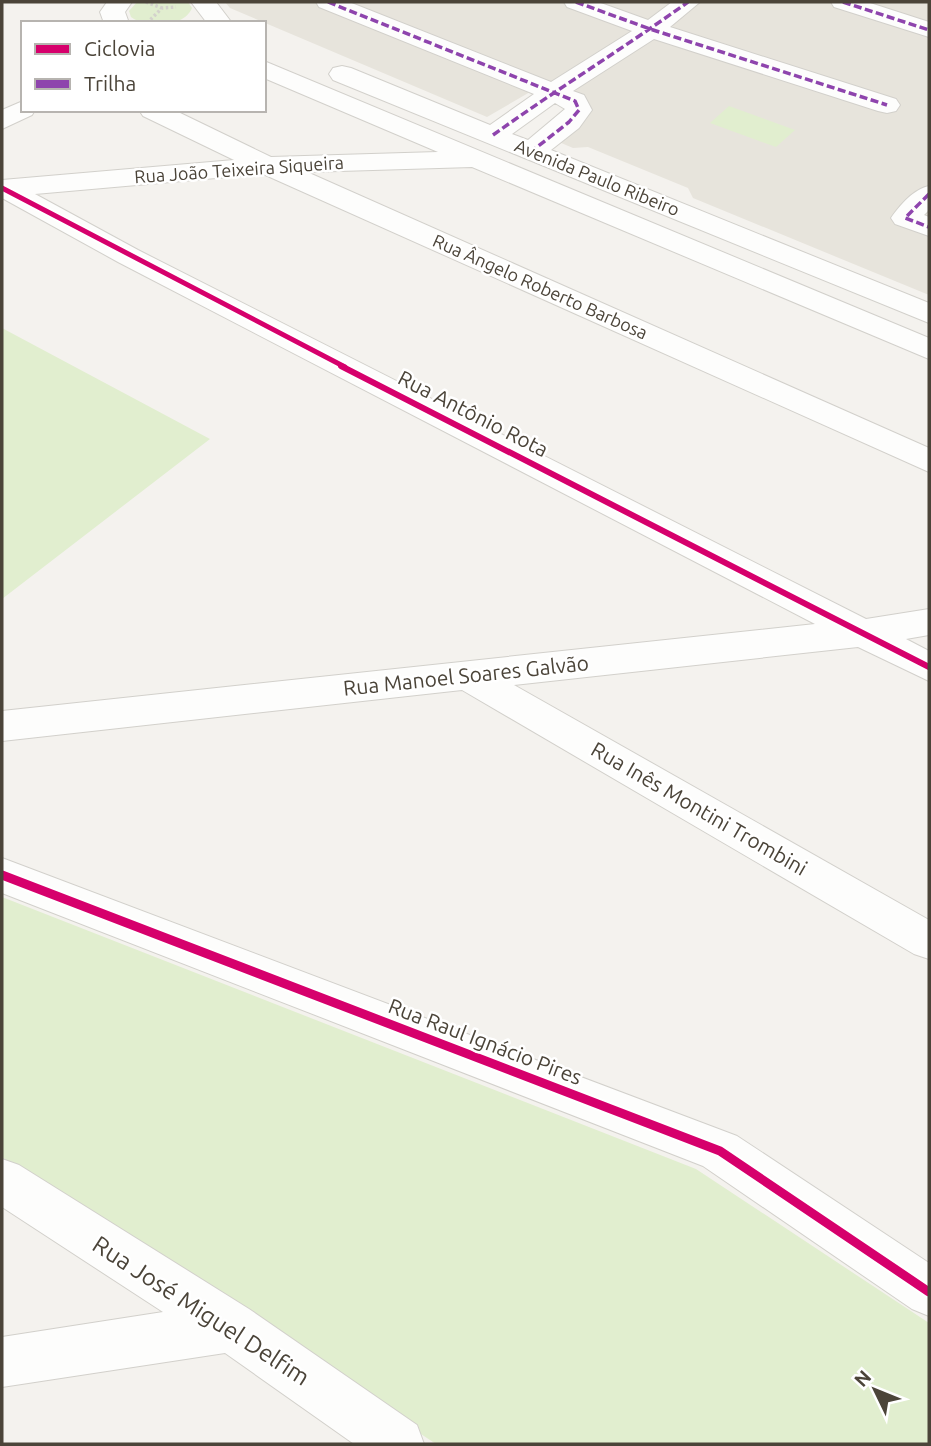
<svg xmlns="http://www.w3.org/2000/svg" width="931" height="1446" viewBox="0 0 931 1446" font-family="Ubuntu,sans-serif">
<rect width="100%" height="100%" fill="#f4f2ee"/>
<!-- residential -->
<path fill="#e7e4dc" d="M225,2H929V295L693,198L688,188L588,147L573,148L559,142L589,113L530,92L487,117L230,8Z"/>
<!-- green -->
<path fill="#e1eecf" d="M137,2H188L192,8C184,28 146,28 131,17L129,11Z
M729,106L795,130L776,147L710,123Z
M2,328L210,439L2,599Z
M2,897L696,1169L929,1323V1444H436L2,1157Z"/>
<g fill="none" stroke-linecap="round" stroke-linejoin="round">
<defs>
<path id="minor" d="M107,2H132L125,12L129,23H104L100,12Z
M191,2H216L232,23H207Z
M316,2H349L551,82L632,31L567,7L564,2H598L648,20L672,2H700L670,27L896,99L900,105L896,111L887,113L878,111L654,39L573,91L584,95L592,110L579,128L551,150L929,303V323L333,80L329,74L333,68L342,66L351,68L490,125L534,94L319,7ZM555,103L565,109L528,140L512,134Z
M831,2H867L929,22V37L834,7Z
M264,61L929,338V359L472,167L307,172L929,448V472L263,174L35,194L138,250L866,619L929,609V635L906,639L929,651V681L858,647L514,685L929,920V959L914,954L462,690L2,741V711L815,624L118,262L2,198V180L234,160L143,116L139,110H174L271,157L438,152L264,78Z
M23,101V110H35L32,115L2,129V110Z
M929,186V210L924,215L929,217V236L895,224L891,218C900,205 914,189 929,186Z
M2,858L737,1136L929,1263V1316L912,1309L703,1166L2,893Z
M2,1159L19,1165L249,1309L417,1425L424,1444H354L225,1353L2,1387V1337L163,1312L2,1207Z"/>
</defs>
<!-- minor casing -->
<use href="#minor" stroke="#d2d0cb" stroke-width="2"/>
<!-- path -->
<path stroke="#d3d2cc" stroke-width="3.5" stroke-dasharray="2.5 2.5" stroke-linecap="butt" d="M146,2L162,8
M147,23L162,8L176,7"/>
<!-- minor -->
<use href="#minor" fill="#fdfdfc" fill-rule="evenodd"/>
<!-- quiet -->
<path stroke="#8e44ad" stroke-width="3.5" stroke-dasharray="8 3.5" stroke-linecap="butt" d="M328,2L575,101L579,110L569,122L532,151
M576,2L650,29L887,105
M843,2L929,30
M493,135C557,89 624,48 688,2
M929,194L905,218L929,227"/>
<defs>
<path id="cycleway-far2" d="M2,188L345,367"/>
<path id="cycleway-far1" d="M341,366L929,667"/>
<path id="cycleway" d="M2,875L720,1151L929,1292"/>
</defs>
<!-- cycleway-far2 casing -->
<use href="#cycleway-far2" stroke="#fff" stroke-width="9"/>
<!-- cycleway-far1 casing -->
<use href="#cycleway-far1" stroke="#fff" stroke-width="10"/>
<!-- cycleway casing -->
<use href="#cycleway" stroke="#fff" stroke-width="13"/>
<!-- cycleway-far2 -->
<use href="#cycleway-far2" stroke="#d6006c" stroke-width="5"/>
<!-- cycleway-far1 -->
<use href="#cycleway-far1" stroke="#d6006c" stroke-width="6"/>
<!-- cycleway -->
<use href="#cycleway" stroke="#d6006c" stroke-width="9"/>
</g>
<g text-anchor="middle" stroke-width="5" stroke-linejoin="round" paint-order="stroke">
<!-- far-street labels -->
<g font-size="18" fill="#4b4439" stroke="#fff">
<text transform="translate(239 170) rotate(-4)" y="6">Rua João Teixeira Siqueira</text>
<text transform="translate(597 178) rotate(22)" y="6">Avenida Paulo Ribeiro</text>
<text transform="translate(540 287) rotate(24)" y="6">Rua Ângelo Roberto Barbosa</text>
</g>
<!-- street labels -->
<g font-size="21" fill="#4b4439" stroke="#fff">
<text transform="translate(473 414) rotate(27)" y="7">Rua Antônio Rota</text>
<text transform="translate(466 676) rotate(-6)" y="7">Rua Manoel Soares Galvão</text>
<text transform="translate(699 809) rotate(30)" y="7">Rua Inês Montini Trombini</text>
<text transform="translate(485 1042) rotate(21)" y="7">Rua Raul Ignácio Pires</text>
</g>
<!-- near-street labels -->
<g font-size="24" fill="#4b4439" stroke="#fff">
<text transform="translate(201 1311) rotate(33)" y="8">Rua José Miguel Delfim</text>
</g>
</g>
<!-- border -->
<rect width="931" height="1446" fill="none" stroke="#4b4439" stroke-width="7"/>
<!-- legend -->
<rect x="21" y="21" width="245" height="91" fill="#ffffff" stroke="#b7b4b0" stroke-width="2"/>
<rect x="35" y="44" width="35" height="10" fill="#d6006c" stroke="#b7b4b0" stroke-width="2"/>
<text x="84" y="56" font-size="21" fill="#4b4439">Ciclovia</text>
<rect x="35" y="79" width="35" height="10" fill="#8e44ad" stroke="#b7b4b0" stroke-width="2"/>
<text x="84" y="91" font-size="21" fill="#4b4439">Trilha</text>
<!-- north arrow -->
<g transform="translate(875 1390) rotate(313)" stroke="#ffffff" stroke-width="5" paint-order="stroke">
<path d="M0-5L12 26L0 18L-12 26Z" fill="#4b4439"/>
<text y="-10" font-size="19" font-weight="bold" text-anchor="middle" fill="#4b4439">N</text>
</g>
</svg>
